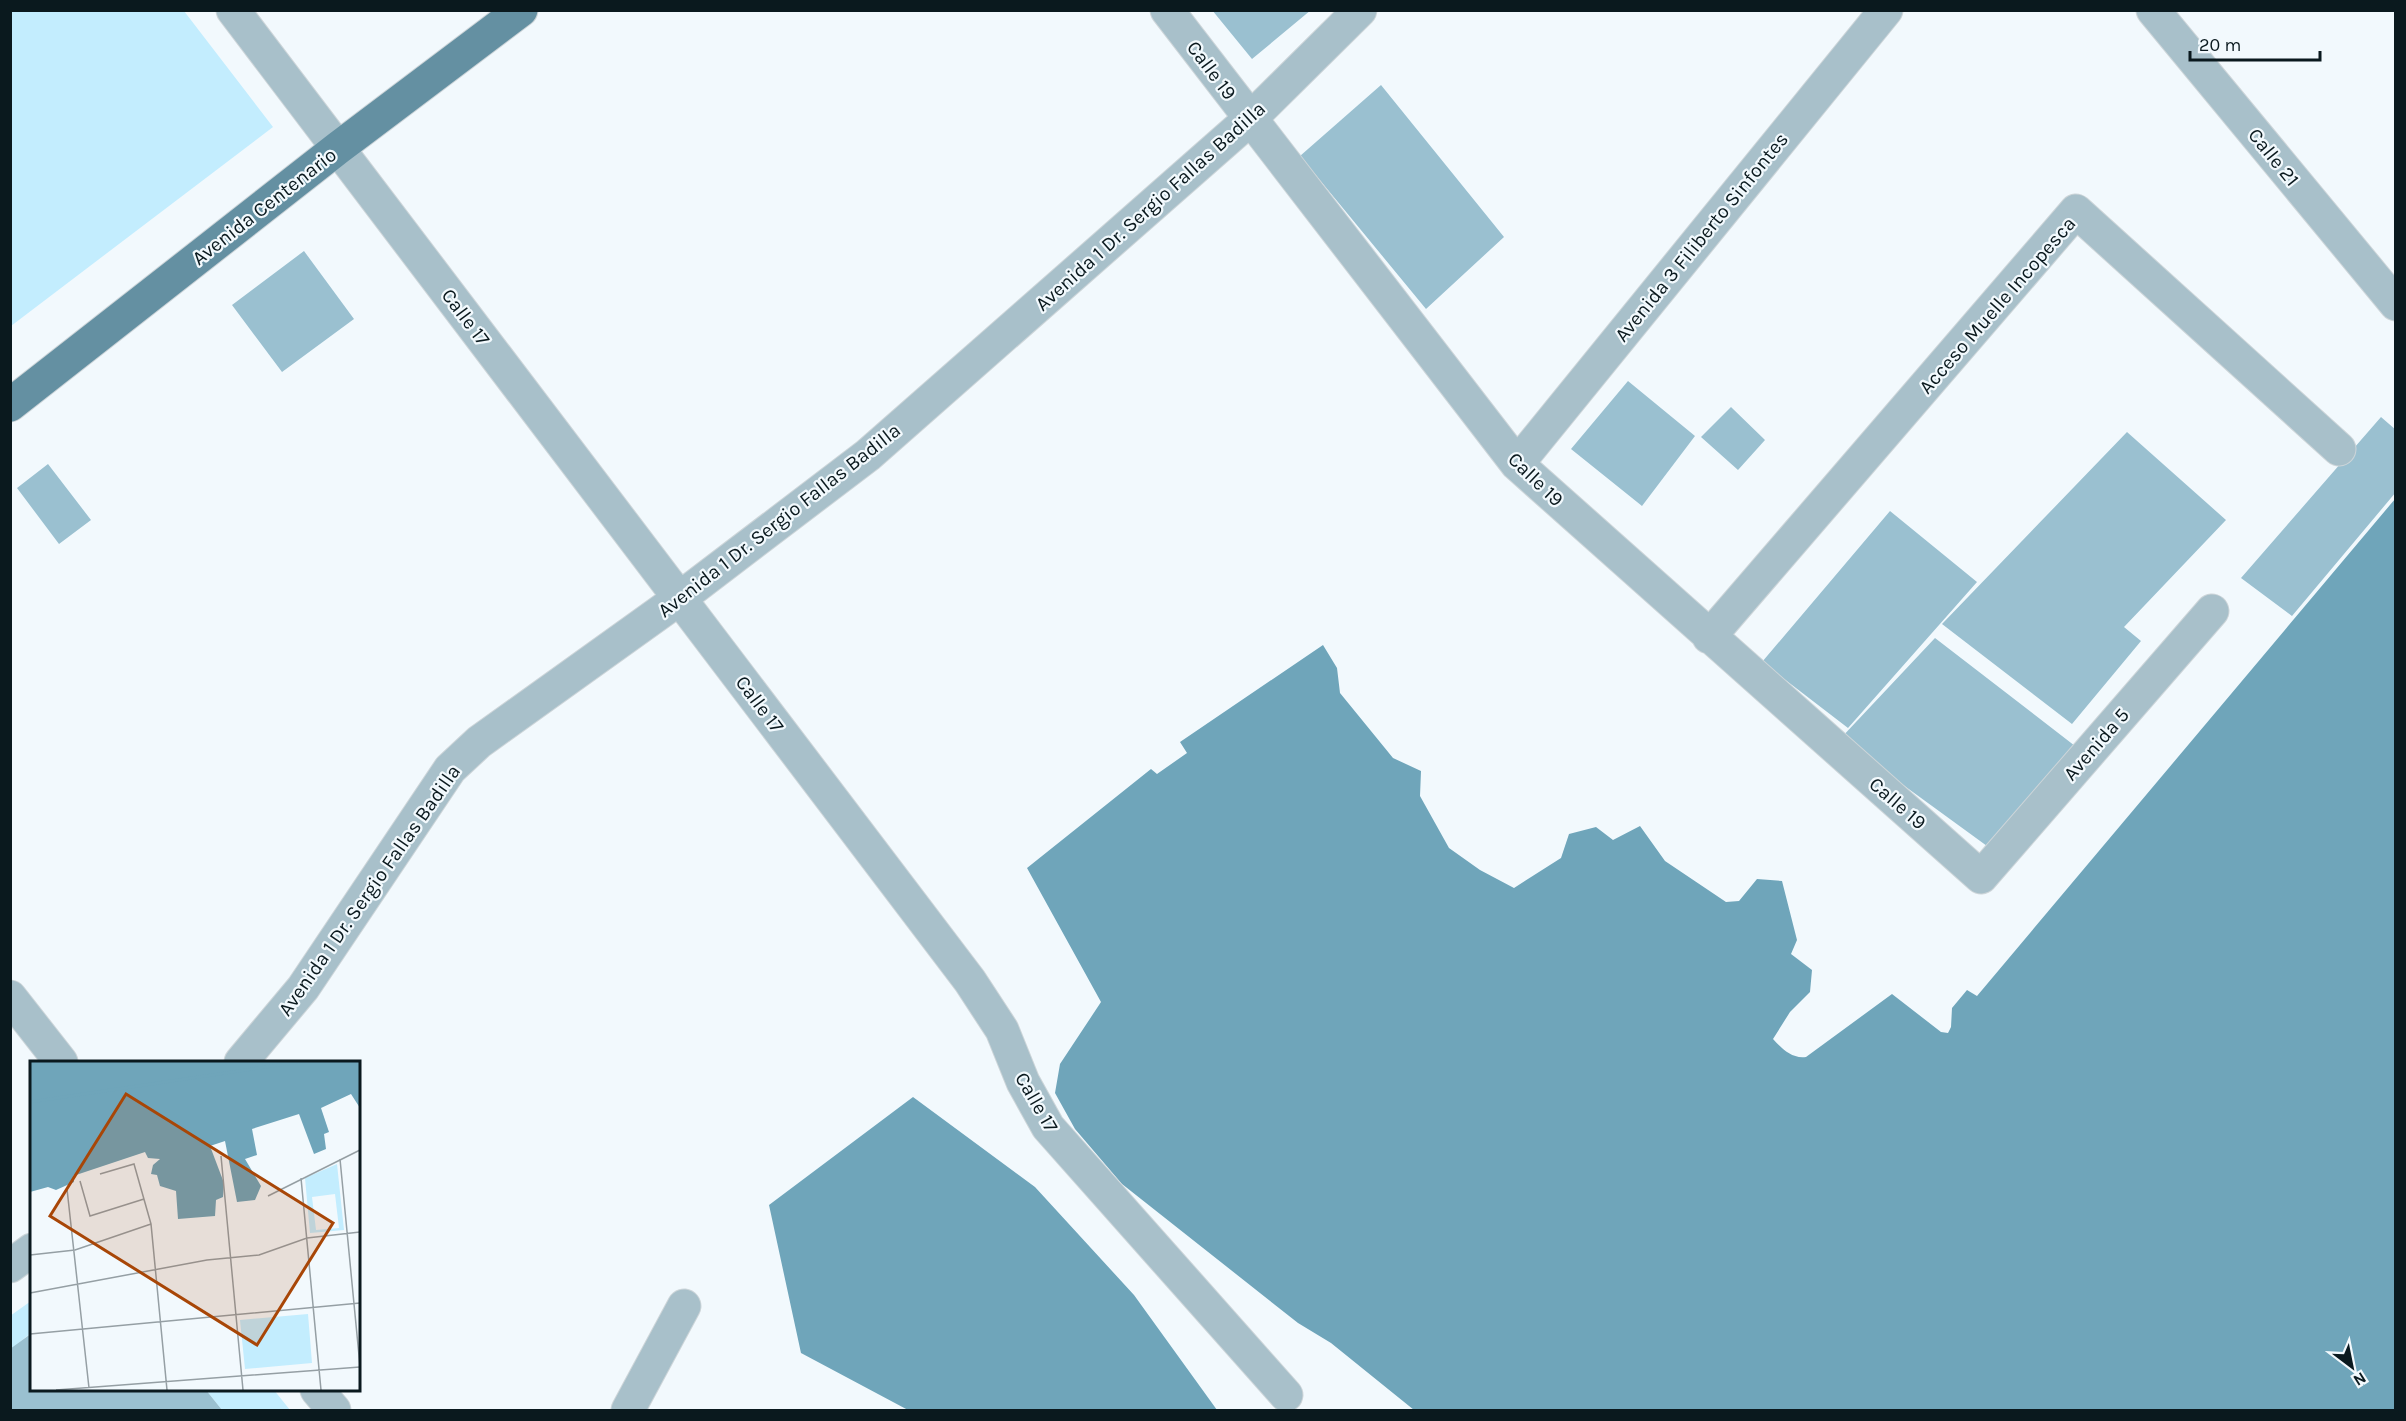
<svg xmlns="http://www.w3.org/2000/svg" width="2406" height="1421" viewBox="0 0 2406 1421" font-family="Karla,sans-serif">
<rect width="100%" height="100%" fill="#f2f9fd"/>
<!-- green -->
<path fill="#c3edfe" d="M11,10L184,11L273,127L11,326Z
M31,1301V1333L11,1349L10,1316Z
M206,1390H274L290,1410H222Z"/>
<!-- water -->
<path fill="#6fa5ba" d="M2395,499V1410H1414L1331,1343L1298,1323L1122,1184L1075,1129L1055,1093L1060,1064L1101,1002L1027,868L1151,769L1157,774L1187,753L1180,742L1323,645L1337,668L1340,693L1393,758L1421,771L1420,796L1449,848L1480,870L1514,888L1561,858L1569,834L1596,827L1613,840L1640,826L1665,861L1726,902L1739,901L1757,879L1782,881L1797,940L1791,954L1812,970L1810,992L1790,1012L1773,1039C1782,1049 1792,1059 1806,1057L1892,994L1941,1032L1948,1033L1951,1027L1952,1008L1967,990L1977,996Z
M913,1097L1035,1187L1134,1295L1217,1410H908L801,1353L769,1205Z"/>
<!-- building -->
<path fill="#9ac0d0" d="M1212,10H1311L1252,59Z
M1381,85L1504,237L1426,309L1300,156Z
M304,251L354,319L282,372L232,305Z
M1628,381L1695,436L1642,506L1571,449Z
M1731,407L1765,440L1738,470L1701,437Z
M2381,417L2396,430V492L2292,616L2241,578Z
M2127,432L2226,520L2124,627L2141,641L2072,724L1942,624Z
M48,464L91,520L59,544L17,488Z
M1890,511L1977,582L1848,728L1762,662Z
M1935,638L2075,746L1987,846L1840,739Z
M32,1333V1390H206L222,1410H10V1349Z"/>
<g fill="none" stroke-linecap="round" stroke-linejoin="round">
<defs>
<path id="minor" d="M233,10L970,981L1002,1030L1023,1082L1048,1127L1286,1395
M1167,10L1517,464L1981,877L2212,611
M2153,10L2396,304
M1517,464L1886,10
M1709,637L2076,211L2339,449
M10,997L61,1062
M241,1062L303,988L450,769L479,742L680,598L868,455L1250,119L1360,10
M10,1266L32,1250
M317,1390L334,1410
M628,1410L684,1306"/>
<path id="major" d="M10,405L338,148L521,10"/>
</defs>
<!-- minor casing -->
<use href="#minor" stroke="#cdd5d9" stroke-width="35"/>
<!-- major casing -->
<use href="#major" stroke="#cdd5d9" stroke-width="35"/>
<!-- minor -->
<use href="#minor" stroke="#a8c0ca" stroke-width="33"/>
<!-- major -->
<use href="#major" stroke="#6490a2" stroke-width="33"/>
</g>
<g text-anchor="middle" stroke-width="4.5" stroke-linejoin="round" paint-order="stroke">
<!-- street labels -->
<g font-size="20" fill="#0a191e" stroke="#f2f9fd">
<text transform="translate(1212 70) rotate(53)" y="7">Calle 19</text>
<text transform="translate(2274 157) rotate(51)" y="7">Calle 21</text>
<text transform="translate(264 206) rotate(-38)" y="7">Avenida Centenario</text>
<text transform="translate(1150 206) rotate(-42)" y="7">Avenida 1 Dr. Sergio Fallas Badilla</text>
<text transform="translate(1701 237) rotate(-51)" y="7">Avenida 3 Filiberto Sinfontes</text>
<text transform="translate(1997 305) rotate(-49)" y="7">Acceso Muelle Incopesca</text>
<text transform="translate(466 317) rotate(53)" y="7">Calle 17</text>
<text transform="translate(1536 479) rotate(44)" y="7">Calle 19</text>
<text transform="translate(779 520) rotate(-38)" y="7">Avenida 1 Dr. Sergio Fallas Badilla</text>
<text transform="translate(760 704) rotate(53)" y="7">Calle 17</text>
<text transform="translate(2096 744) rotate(-49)" y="7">Avenida 5</text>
<text transform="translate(1898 803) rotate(41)" y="7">Calle 19</text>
<text transform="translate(369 890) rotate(-55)" y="7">Avenida 1 Dr. Sergio Fallas Badilla</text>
<text transform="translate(1037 1102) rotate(60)" y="7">Calle 17</text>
</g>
</g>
<!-- overview -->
<g transform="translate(30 1061)">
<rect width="330" height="330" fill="#f2f9fd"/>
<path d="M307,103L314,169L280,172L275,117ZM305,133L309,167L286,169L282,136ZM278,253L282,302L215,308L210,259Z" fill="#c3edfe" fill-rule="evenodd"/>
<path d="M0,1H330V47L321,33L291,47L299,71L294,73L296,88L284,93L269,53L222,68L227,94L215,98L231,125L225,139L207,141L195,80L180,85L194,122L193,136L186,139L185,155L148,158L146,130L130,125L127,114L121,113L123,104L130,98L118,97L115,91L43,115L44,121L26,129L18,126L0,131Z" fill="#6fa5ba"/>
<path fill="none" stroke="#6fa5ba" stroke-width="3" d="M0,41L269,1"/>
<path fill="none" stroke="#959fa4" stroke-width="1.5" d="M191,95L213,329M310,98L330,305M70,113L104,103L121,163L137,329M271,117L291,329M50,120L60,155L114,138M37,128L59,327M238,135L330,89M0,194L45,189L121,163M0,232L177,199L229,194L277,177L330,171M0,273L330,242M26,329L330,306"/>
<path fill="#a84607" fill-opacity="0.15" stroke="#a84607" stroke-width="3" d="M96,33L303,162L227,284L20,155Z"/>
<rect width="330" height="330" fill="none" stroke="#0a191e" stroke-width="3"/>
</g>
<!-- border -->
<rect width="2406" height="1421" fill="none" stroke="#0a191e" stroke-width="24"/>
<!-- north arrow -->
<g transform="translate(2352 1367) rotate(148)" stroke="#f2f9fd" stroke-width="4.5" paint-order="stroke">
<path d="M0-4.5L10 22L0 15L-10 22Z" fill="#0a191e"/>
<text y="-9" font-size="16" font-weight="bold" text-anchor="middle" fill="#0a191e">N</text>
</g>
<!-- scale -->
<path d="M2190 51v9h130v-9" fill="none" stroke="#0a191e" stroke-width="3"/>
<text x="2199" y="51" font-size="18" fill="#0a191e" stroke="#f2f9fd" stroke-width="4.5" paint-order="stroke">20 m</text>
</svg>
